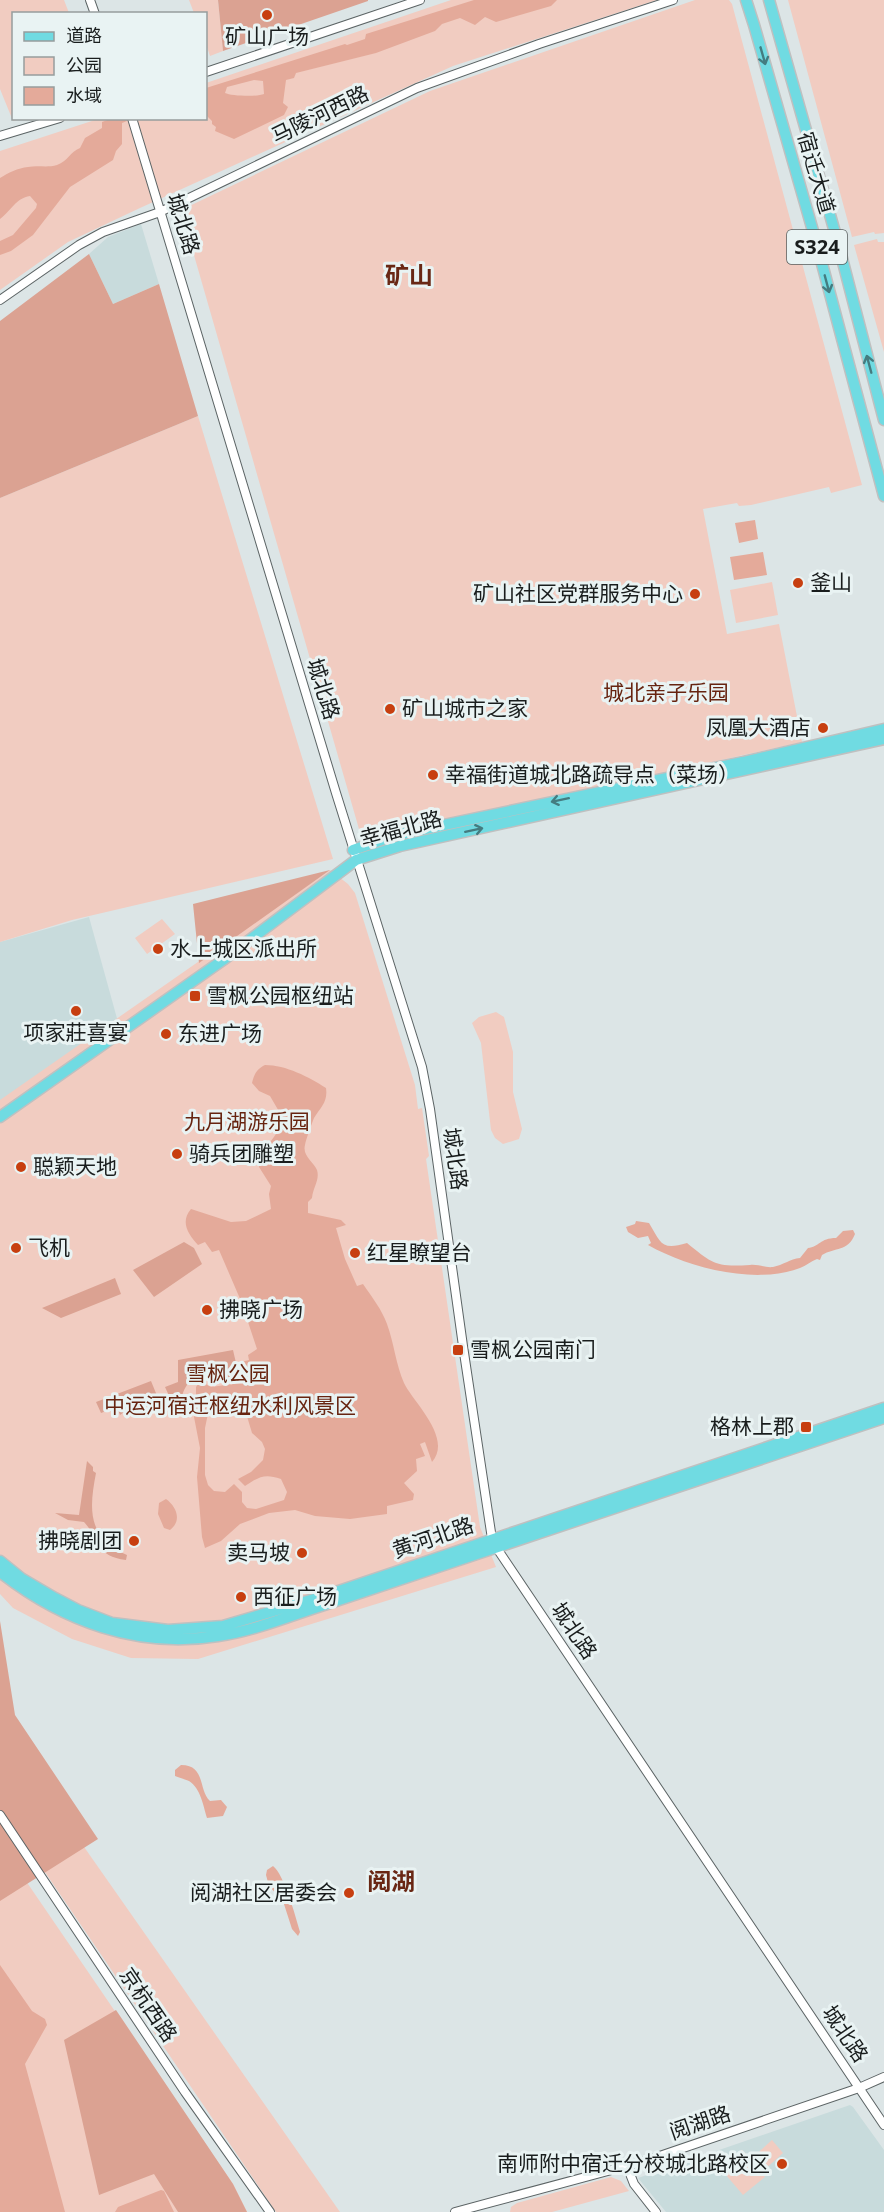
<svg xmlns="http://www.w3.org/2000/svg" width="884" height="2212" viewBox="0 0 884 2212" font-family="'Noto Sans','Noto Sans SC',sans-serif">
<rect width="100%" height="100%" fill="#dce5e6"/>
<!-- built -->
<path fill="#c8dbdc" d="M141,224L159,284L113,304L89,254L108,237Z
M89,917L118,1022L0,1102V942Z
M850,2105L853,2107L884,2150V2212H666L638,2178Z"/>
<!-- green -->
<path fill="#f1ccc1" d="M0,0H64L69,13L14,14V118L19,119L13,121L0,89Z
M189,0H218L223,51L210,56L206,44V14L194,13Z
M451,0H657L453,66L140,208L68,242L0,290V151L98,119L206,118V83Z
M695,0H729L732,4L862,485L831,493L829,487L751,505L739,506L737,503L703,509L727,634L779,624L802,742L371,838L361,836L181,210L430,91Z
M788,0H884V233L875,234L874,232L852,237Z
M877,239L878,242H884V352L854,245Z
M198,416L333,859L72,920L0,942V498Z
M772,582L778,615L736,623L730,590Z
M330,870L348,884L355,893L415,1085L418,1109L422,1108L429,1156L426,1159L480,1527L496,1567L198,1659L131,1658L72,1639L13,1608L0,1594V1100Z
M162,919L175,934L147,954L135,938Z
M496,1012L504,1017L513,1052V1092L522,1129L519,1139L503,1144L495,1138L491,1130L481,1043L472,1023L479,1017Z
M0,1641L15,1735L35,1777L340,2212H276L0,1806Z
M0,1843L233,2184L247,2212H0Z
M772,2140L783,2153L762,2172L765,2177L743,2195L720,2168L742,2150L751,2159Z
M611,2177L621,2181L629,2191L552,2212H510L511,2207L517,2203Z"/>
<!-- forest -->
<path fill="#dba292" d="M218,0H368V1L223,51Z
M89,254L113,304L159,284L198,416L0,498V321Z
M330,870L199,963L193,904Z
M184,1242L194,1248L202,1264L154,1297L133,1270Z
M115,1278L121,1294L61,1318L42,1308Z
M233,1350L236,1363L232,1377C213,1383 188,1368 182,1397L171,1400L165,1387L178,1382V1360Z
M151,1381L160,1403C145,1402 132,1405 120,1415L117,1407L101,1413L96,1402Z
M87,1461L93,1467V1471L96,1473C89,1509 87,1538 127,1555L126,1560C95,1556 101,1541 84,1522L68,1520L55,1513L79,1515Z
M0,1621L15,1715L98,1839L0,1901Z
M116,2010L233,2184L247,2212H178L154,2174L99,2195L64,2040Z"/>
<!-- water -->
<path fill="#e4aa9a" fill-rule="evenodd" d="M474,0H557L551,6L496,22L485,17L475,25L460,18L442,24L435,31L376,53L296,73L294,78L286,80L283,103L288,107L284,115L234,139L215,131L216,127L212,124V121L206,115V88L345,44L347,45L365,39L366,34ZM254,80L263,81L264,94C257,97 231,96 225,93L227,87Z
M110,119H132L122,123V144L116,151L113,160L70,187L33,235L11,251L0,255V241L13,235L36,208L37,204L30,196C16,198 11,211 0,219V178C8,173 18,168 28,167C38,165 47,168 57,165C68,161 70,152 80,148L85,138L102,128V122Z
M755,520L758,539L739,543L735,523Z
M763,552L767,575L734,580L730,557Z
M265,1065C286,1065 309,1077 326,1088C328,1102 321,1107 314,1118C312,1123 306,1139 305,1145C302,1156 314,1162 317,1170C320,1180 313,1187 312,1198L308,1202V1213L341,1220L346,1225L336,1228L345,1259L357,1286L363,1284C372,1297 382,1310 387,1324C394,1343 396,1365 404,1383C413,1402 453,1438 432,1462L425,1442L420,1444L425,1456L416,1459L417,1471L404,1483L414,1494L413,1500L387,1506V1514L350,1519L315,1516L295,1510L269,1513L240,1524L221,1541L205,1548L202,1537L197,1477L200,1448L194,1417L196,1399V1387L200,1381L211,1387L233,1384L238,1379L241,1362L249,1360L248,1355L257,1349L241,1301L219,1250L212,1252L205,1242L198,1245C188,1234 180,1222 191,1209L231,1222L246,1221L271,1209L269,1194L271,1186L259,1167L260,1159L270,1165L273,1160L263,1153C270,1141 279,1132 284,1120L270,1096L259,1091L252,1083C254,1074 257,1069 265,1065ZM235,1400L246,1413L252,1433L262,1442L265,1449L263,1460L251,1472L238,1479L245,1486C259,1477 264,1473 281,1479L287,1492L284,1500L256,1509L247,1508L242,1502V1492L234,1484L225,1492L214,1491L208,1485L205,1475V1428L210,1404L217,1401Z
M636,1221L649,1223C661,1243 661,1251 687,1243C713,1264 715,1267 750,1265C758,1264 765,1268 773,1267C783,1265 790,1259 800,1258L808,1248C819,1247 820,1238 836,1238L843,1231L853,1230L855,1234C848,1252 835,1247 822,1255L820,1260L817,1259C811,1261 806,1266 800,1268C755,1285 689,1268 648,1245L651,1243L648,1236L638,1238L628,1232L626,1227L635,1224Z
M166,1499C177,1507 182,1521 170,1530L164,1528L158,1514L159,1503Z
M181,1765C206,1765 198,1790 210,1801L221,1800L227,1807L223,1816L207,1818C203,1805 201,1789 189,1781C185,1779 179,1778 175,1776V1770Z
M273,1866C284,1874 296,1918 300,1932L298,1936L292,1929L283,1901L269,1886L266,1875L267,1870Z
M0,1965L32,2011L45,2019L47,2025L25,2064L65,2212H0Z
M161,2190L164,2191L174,2212H115L118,2207Z"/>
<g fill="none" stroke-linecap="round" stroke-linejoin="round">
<defs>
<path id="minor" d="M90,0L95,14
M206,72L420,0
M132,118L336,793L422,1067L430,1109L463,1346L492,1539L496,1547L884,2125
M0,136L60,118
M0,300L79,245L103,232L160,212L417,88L539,44L673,0
M0,1815L185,2092L270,2212
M627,2166L634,2184L656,2212
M455,2212L645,2161L859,2088L884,2077"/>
<path id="major" d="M746,0L754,25L817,245L884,496
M769,0L838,243L884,420
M353,850L396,835L743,762L884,729
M0,1117L223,960L356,860L400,846L884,739
M0,1561L21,1578L55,1598L78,1610L112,1623L168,1630L223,1626L321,1597L884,1408
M0,1572C62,1621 138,1649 218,1636C254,1631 289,1616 324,1605L884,1418"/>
</defs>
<!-- minor casing -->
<use href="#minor" stroke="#5c6465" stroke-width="10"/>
<!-- major casing -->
<use href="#major" stroke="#bfc0c0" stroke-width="13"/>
<!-- minor -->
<use href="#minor" stroke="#fff" stroke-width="8"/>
<!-- major -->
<use href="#major" stroke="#70dbe2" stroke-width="10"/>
</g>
<!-- one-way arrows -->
<defs><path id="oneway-shaft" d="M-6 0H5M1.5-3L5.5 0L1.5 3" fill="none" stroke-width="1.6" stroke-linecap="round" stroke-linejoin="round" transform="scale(1.5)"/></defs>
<g stroke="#447c80">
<use href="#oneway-shaft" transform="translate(763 56) rotate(74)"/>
<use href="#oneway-shaft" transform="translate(827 284) rotate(75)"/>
<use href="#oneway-shaft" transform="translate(869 364) rotate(-105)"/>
<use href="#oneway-shaft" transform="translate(560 800) rotate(168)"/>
<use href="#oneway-shaft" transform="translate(474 830) rotate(-12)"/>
</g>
<!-- markers -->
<g fill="#c73f10" stroke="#e9f3f3" stroke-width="2">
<circle cx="267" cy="15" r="6"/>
<circle cx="798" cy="583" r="6"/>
<circle cx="695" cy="594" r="6"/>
<circle cx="390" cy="709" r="6"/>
<circle cx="823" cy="728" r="6"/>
<circle cx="433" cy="775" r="6"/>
<circle cx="158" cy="949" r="6"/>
<rect x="189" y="990" width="12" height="12" rx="3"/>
<circle cx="76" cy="1011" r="6"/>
<circle cx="166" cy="1034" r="6"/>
<circle cx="177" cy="1154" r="6"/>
<circle cx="21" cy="1167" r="6"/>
<circle cx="16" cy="1248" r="6"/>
<circle cx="355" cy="1253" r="6"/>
<circle cx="207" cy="1310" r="6"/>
<rect x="452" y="1344" width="12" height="12" rx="3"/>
<rect x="800" y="1421" width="12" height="12" rx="3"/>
<circle cx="134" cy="1541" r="6"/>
<circle cx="302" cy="1553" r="6"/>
<circle cx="241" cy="1597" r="6"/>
<circle cx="349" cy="1893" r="6"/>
<circle cx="782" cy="2164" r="6"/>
</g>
<g text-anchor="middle" stroke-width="6" stroke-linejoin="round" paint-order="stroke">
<!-- shield labels -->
<rect fill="#e9f3f3" stroke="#575d5d" stroke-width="1.5" x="787" y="230" width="60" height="34" rx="4.5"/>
<g font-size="20" font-weight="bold" fill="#191d1d">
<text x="817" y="254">S324</text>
</g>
<!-- poi labels -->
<g font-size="21" fill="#191d1d" stroke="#e9f3f3" text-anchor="start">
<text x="267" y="44" text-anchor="middle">矿山广场</text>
<text x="810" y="590">釜山</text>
<text x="683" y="601" text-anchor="end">矿山社区党群服务中心</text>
<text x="402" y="716">矿山城市之家</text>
<text x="811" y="735" text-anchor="end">凤凰大酒店</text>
<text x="445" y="782">幸福街道城北路疏导点（菜场）</text>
<text x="170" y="956">水上城区派出所</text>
<text x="207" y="1003">雪枫公园枢纽站</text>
<text x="76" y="1040" text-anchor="middle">项家莊喜宴</text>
<text x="178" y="1041">东进广场</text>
<text x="189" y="1161">骑兵团雕塑</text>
<text x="33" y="1174">聪颖天地</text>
<text x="28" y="1255">飞机</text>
<text x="367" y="1260">红星瞭望台</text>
<text x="219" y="1317">拂晓广场</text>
<text x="470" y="1357">雪枫公园南门</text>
<text x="794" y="1434" text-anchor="end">格林上郡</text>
<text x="122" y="1548" text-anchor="end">拂晓剧团</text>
<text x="290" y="1560" text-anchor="end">卖马坡</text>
<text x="253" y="1604">西征广场</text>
<text x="337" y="1900" text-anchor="end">阅湖社区居委会</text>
<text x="770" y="2171" text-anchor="end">南师附中宿迁分校城北路校区</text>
</g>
<!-- street labels -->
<g font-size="21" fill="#191d1d" stroke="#e9f3f3">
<text transform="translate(320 115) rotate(-26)" y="7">马陵河西路</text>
<text transform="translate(816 173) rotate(74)" y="7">宿迁大道</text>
<text transform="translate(183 224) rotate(73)" y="7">城北路</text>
<text transform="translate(323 689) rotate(73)" y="7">城北路</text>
<text transform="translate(401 829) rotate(-15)" y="7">幸福北路</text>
<text transform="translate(455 1159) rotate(82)" y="7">城北路</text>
<text transform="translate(433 1538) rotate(-19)" y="7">黄河北路</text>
<text transform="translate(574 1631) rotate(56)" y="7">城北路</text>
<text transform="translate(148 2005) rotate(56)" y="7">京杭西路</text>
<text transform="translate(845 2034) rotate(56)" y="7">城北路</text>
<text transform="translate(700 2123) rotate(-19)" y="7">阅湖路</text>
</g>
<!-- park labels -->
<g font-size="21" fill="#672410" stroke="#e9f3f3">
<text x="666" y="700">城北亲子乐园</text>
<text x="247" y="1129">九月湖游乐园</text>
<text x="228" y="1381">雪枫公园</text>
<text x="230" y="1413">中运河宿迁枢纽水利风景区</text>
</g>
<!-- quarter labels -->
<g font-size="24" font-weight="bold" fill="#692714" stroke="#e9f3f3">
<text x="409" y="284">矿山</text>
<text x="391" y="1890">阅湖</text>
</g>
</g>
<!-- legend -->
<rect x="12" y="12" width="195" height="108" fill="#e9f3f3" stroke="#969d9d" stroke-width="1.5"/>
<rect x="24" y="32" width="30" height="9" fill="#70dbe2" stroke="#969d9d" stroke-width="1.5"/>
<text x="66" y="42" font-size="18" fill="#191d1d">道路</text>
<rect x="24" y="57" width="30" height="18" fill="#f1ccc1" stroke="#969d9d" stroke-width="1.5"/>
<text x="66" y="72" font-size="18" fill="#191d1d">公园</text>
<rect x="24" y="87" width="30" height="18" fill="#e4aa9a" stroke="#969d9d" stroke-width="1.5"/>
<text x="66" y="102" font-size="18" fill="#191d1d">水域</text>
</svg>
